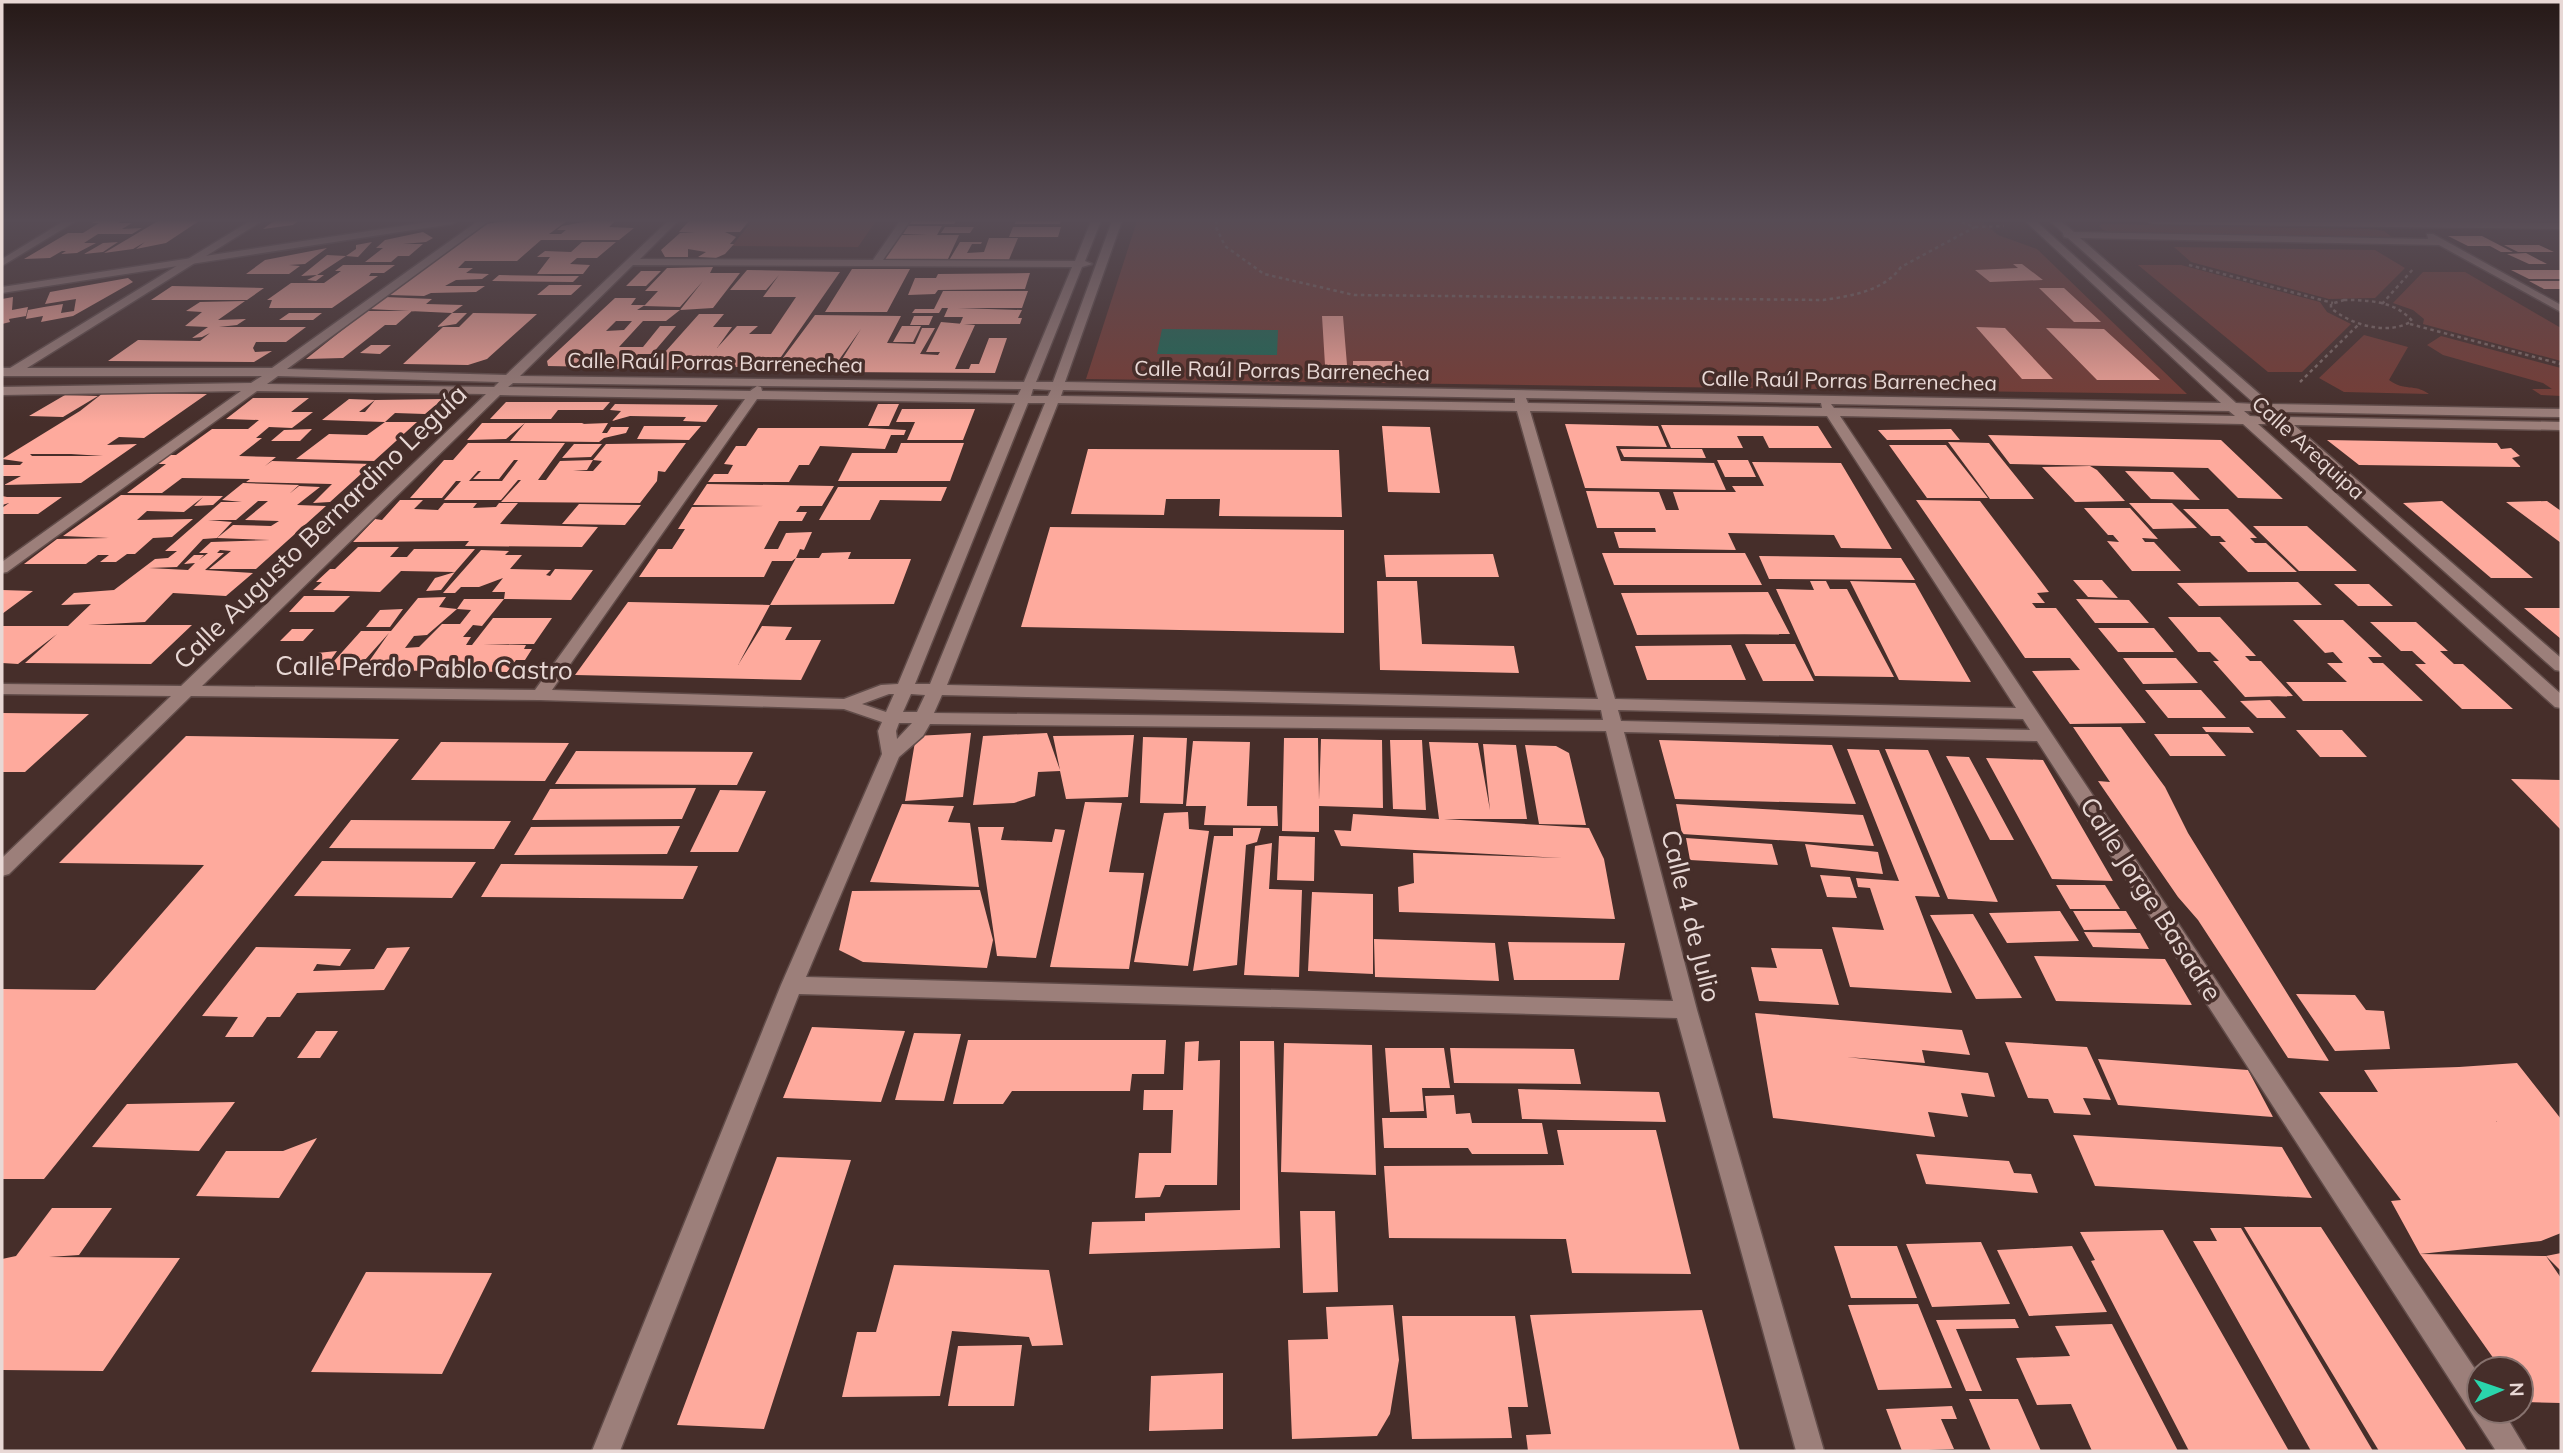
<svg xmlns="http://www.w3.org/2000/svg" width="2563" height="1453" viewBox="0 0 2563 1453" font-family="Mulish,sans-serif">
<rect width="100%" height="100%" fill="#462e2a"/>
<!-- green -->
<path fill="#783c34" d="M752,221H876L858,247L732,246Z
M1137,221H1982L1998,235L2037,249L2187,394L1086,379Z
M2102,224L2372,229L2384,231L2392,237L2111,232L2103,230L2099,226Z
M2174,247L2375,250L2405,268L2375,298L2329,299L2191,262Z
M2138,265H2181L2320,302L2327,312L2351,324L2302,372H2268Z
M2423,272H2465L2561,328V361L2423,324L2424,319L2413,310L2393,303Z
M2364,335L2408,347L2389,380C2405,392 2414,383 2429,394L2344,392L2319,378Z
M2441,336L2561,368V396L2541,395L2532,389H2552L2543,383L2443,355L2427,345Z"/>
<!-- water -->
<path fill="#1b6a56" d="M1162,329L1278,330L1277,355L1157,354Z"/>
<!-- building -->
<path fill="#feaa9d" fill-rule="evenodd" d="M96,221H122L118,223H132L122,229L142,228L132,234H98L84,243H96L77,253L61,254L66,251H62L50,258L24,259L68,233H83L99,223H92Z
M158,221H199L166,243L136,249L145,242L133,249L104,253Z
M274,221H298L293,225L263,229Z
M506,221H567L549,234H561L566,230H557L562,226L589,221H615L609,227L634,228L619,240H541L517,261H465L458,268H473L466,273L489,274L482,279L456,280L445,286H485L476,292L431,293L424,296L389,295L486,224Z
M689,221H749L740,232H725L736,237L730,244H734L725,254L716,258L698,257L706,252L688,249V257H665L661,250L680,233H696L679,232Z
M912,221H956L954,224H910Z
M1016,221H1061L1060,224H1015Z
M908,226H942L937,235H959L948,259L884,260L899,235H928L903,234Z
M945,227H974L970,233H941Z
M1013,227H1061L1058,237H1009Z
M423,232L433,238L426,242L403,244H423L409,256H398L391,262H365L383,248H376L385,240Z
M2448,236H2482L2513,252H2501L2490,246H2468Z
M989,238H1018L1008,262H948L960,242H982L981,244H972L967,253L984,252Z
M118,242L103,252L84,254L103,243Z
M372,242L358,257L346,256L356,249V245Z
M582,242H616L597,258H577L570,264L590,265L583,274H537L550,257H537L545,251L571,252Z
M2504,245H2539L2554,252H2518Z
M327,248L305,264L289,265L300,266L289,274H246L265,260Z
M2526,253L2547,264H2529L2507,254Z
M327,255L346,256L317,275H324L316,281L307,280L317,275L301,276Z
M2013,264H2022L2043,280L1990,282L1975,270L2018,268Z
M343,265H395L384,273H371L369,276H378L332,308H269L272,300H267L291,283H324L341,271H335Z
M713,267L710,273H740L713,308L680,310L703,281L680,307L644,306L645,305L637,310H680L666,321H643L619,347H643L660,326H676L652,354H638L623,369L601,368L612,355L600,367L548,366L547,361L615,298H636L631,305H645L658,291H645L667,268ZM616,321H632L624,330L606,331Z
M852,269H910L887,312H825Z
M747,270L840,272L774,367H698L707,356H689L677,370H649L699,314H724L713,327H732L717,348L737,326H758L749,334H771L796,297H763L779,275L766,290H730Z
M2511,270H2561V279H2529Z
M641,271H661L646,286H626Z
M1030,273L1025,289L938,290L935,294L908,295L915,278H936L938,274Z
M499,275L554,276H579L573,282L492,281Z
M128,278L133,282L73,316L41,322L43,316L26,319L28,310L44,307L63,304L61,313L74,311L76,299L45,304L50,292Z
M2529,281H2561V289H2544Z
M549,285H582L571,295H537Z
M172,286L264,288L247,300H151Z
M2039,288H2064L2101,322H2074Z
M943,291H1028L1022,308H958L1022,310L1018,318H1022L1020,324H960L963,317H944L948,308H942L939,313H912L915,309H934Z
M13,297L12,310L28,307L26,316L9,319L10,322L2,324V299Z
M385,297L432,299L426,304L463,305L452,313H467L456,324L437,327L452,313L368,309Z
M245,301L218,320L246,319L237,325L219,327H306L286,342H256L253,348L255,352L272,351L254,362L108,361L138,340L200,341L210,333L202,337L192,338L208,327L185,326L202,312L186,311L200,302Z
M366,311H412L396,325H385L343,358L306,359Z
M289,313H322L313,320H279Z
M473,313L537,314L487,359L468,365L403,364L443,327H459Z
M815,315L901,316L887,343L915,344L922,328H935L920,354L938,355L940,352H926L941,322L975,325L955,369H969L971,364H979L989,338H1007L995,373L834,372L861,329L831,371L774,370Z
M914,316H933L929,325H910Z
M1322,316H1343L1347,365H1325Z
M902,326H921L913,342H893Z
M1976,327L2005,328L2053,379H2022Z
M2046,328L2104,329L2160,380H2097Z
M371,345H391L380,354L360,353Z
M1353,361H1402L1404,379H1353Z
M103,393L207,394L144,438L119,437L107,445L137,444L81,483L4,485L21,476H2V465H20L23,462L2,459L80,411ZM30,454H71L103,456H32Z
M65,395L98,396L63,417L29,416Z
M253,398H309L291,412H313L292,428L269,427L256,438H262L239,456L276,457L265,466L272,461L372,464L330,502L313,503L332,484L246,482L250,479L182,478L162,493H127L166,464H147L159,455H176L212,429H248L259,420L226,419Z
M349,399L375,400L359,412H365L375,400L443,399L425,414L395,413L385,422L322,420Z
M506,402H610L603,410H558L551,419H490Z
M615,404L718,405L706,422L683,421L686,417L630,416L612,421L621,411L610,410Z
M878,404H899L889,426H868Z
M902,409H975L963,440H907L915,422H896Z
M385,422H417L374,461L296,459L329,434L367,435Z
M482,423H584L582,424L608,423L602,433H607L611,427H629L626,433L604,438L599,442L510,441L525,423L506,439L467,440Z
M1565,424L1658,426L1667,447L1616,446L1621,461L1714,463L1726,490L1585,488Z
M1661,425L1818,426L1832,448H1769L1763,436H1737L1743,448H1671Z
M644,426H701L689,440L637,439Z
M1382,426L1430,427L1440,493L1388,492Z
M758,428H867L906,430L904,435H891L885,449L820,446L809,465H799L789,482H708L714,474H728L733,465L724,464L736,446H746Z
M312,429L300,441H271L284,430Z
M1951,429L1960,440H1887L1878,430Z
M1988,435L2221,440L2283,499L2238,498L2208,468L2010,464Z
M2327,440L2497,443L2501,449L2511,448L2520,456L2512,458L2521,467L2359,465Z
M1948,442L1989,443L2034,499H1990Z
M468,443H565L538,480H546L560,461L593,460L587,470L573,471H593L602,461L593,460L606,444L686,443L665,472L658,471L657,481L640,503L501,502L521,480H518L501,500H444L461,481H456L442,498H410L444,460H453ZM514,460H518L502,481H469L478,471H481L473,479H499Z
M901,443H964L950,481H838L852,453H897Z
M574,444H602L591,457L562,458Z
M1889,445H1946L1988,498H1927Z
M1088,449L1339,450L1342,517L1219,516L1220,499H1166L1164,515L1071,514Z
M1620,449H1702L1706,458L1624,457Z
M1717,460H1748L1756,477H1725Z
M1752,462L1841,463L1892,549L1841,548L1834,535L1728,533L1736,550L1619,548L1614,532H1656L1655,528H1597L1586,491L1659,492L1666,510H1679L1673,492H1736L1732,486H1764Z
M2090,466L2097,470L2125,501L2075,502L2042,467Z
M2125,471L2173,472L2200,500L2151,499Z
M243,483L299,485L289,494L299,486L320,487L297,505L326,506L256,569H209L231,551L220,550L217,553H224L205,570L253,573L226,596L173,593L145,622L88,625H192L151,664L25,663L57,634L18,664L2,663V626H68L91,604L61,605L74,593L114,590L155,559L168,558L177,551H165L221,502H242L222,500ZM258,501H268L245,520L279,521L271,526L233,525L217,538L270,540L211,542L199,553H208L199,560L204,555H194L184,564L195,563L188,570L149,568L177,567L203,539L217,538L232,522L208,520H236Z
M707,484L834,486L822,506H800L796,512H807L802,521H779L764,549H778L786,533L812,532L804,550L800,549L796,558H819L822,553L851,552L848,559H911L894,604L770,605L738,665L762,626L792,627L785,640H821L801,680L575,675L628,602L770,605L796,558L792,561H772L764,577H639L658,549H672L685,529H678L692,507L765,506L693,505Z
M838,487H947L941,501L880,500L870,520H819Z
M121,495L223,496L213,505L194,506L203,497L184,512L147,511L137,520L193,519L172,537L153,538L135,554H127L116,562H100L109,555H98L86,564H24L57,539L109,538L63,536Z
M2,496L7,497H62L38,514H2V508L9,503L2,505Z
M400,500H423L414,509L438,510L444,503H477L473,508L496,507L499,503H518L500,524L598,527L582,547L465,546L469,541L353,542L375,519L382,520Z
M1916,500L1980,501L2049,592L2037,593L2045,603H2032L2036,608H2056L2146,723L2070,724L2032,671L2080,670L2070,658H2025Z
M2442,501L2533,578H2491L2403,503Z
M2547,501L2561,511V543L2506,502Z
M2129,503H2172L2197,528L2153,529Z
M579,504L641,505L625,525L562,524Z
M2084,508H2130L2158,539L2142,538L2145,542H2154L2181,571H2132L2107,541L2119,542L2113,535H2108Z
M2183,509H2228L2257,538H2250L2255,543H2266L2297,572H2248L2219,542H2226L2220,536H2211Z
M2253,526H2307L2357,571H2299Z
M1050,527L1344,530V633L1021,627Z
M358,547H399L390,557H407L414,549H475L455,572L401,571L380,592L313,590L322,582H316L330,569H335Z
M481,550L509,551L505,555H522L510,569L551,570L546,575L550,576L555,569L593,570L571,600L504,599L505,592H492L503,578L479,587H461L455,593H443Z
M1602,553H1745L1762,585H1614Z
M1493,554L1499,577H1386L1384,555Z
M1759,556L1901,558L1915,580L1769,579Z
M455,572L441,590L426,591L435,578Z
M2073,580H2102L2118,598L2088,597Z
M1377,581H1417L1422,644L1514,646L1519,673L1380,670Z
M1810,581H1826L1830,589H1847L1894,677L1815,676L1776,589L1814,590Z
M1850,581L1915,583L1971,682L1899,680Z
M2298,582L2322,605L2199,606L2177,583Z
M2334,584H2369L2393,606H2358Z
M2,590L33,591L2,614Z
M1768,592L1790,634L1637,635L1621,593Z
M304,596H350L334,612H289Z
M446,597L439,607L457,609L464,599H504L482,626L473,625L463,637H471L466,645H472L493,618H552L534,644H483L526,645L524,649H532L525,660H516L507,672L363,670L389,633L356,670H326L361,631H391L418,598ZM457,609L471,610L460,624H442L419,647L405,648L414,636L427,635Z
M2076,599L2129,600L2149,623H2095Z
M2524,608H2561V639Z
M403,609L390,627H366L380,610Z
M2168,617H2220L2256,656H2245L2250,661H2261L2293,696L2245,697L2213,661H2219L2210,652H2198Z
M2293,620H2343L2382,657H2368L2373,663H2383L2423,701H2303L2286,682H2347L2327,663H2343L2333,652L2325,653Z
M2370,622H2416L2448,651H2440L2454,664H2463L2513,709H2462L2415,664H2426L2412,651H2401Z
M2098,628H2154L2174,652H2118Z
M292,629H314L303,641H280Z
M1745,644H1795L1814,681H1763Z
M1731,645L1746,680H1647L1635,646Z
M337,651L325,668L305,669L317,653Z
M2123,658H2176L2198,683L2143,684Z
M2145,690H2201L2226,718H2168Z
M2270,700L2286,718H2257L2240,701Z
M2,713L89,714L25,772H2Z
M2073,727H2121L2165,787L2188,833L2329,1061L2288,1058L2198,920L2178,897L2098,781L2110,782Z
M2202,727H2249L2254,733L2206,732Z
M2296,730H2342L2367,757H2320Z
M971,733L963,797L905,801L916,736Z
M1047,733L1060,770L1053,736L1134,735L1128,797L1066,799L1060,771L1038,772L1035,796L1014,803L973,805L983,736Z
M2154,734H2208L2226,756H2170Z
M186,736L399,739L44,1179H2V989L95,990L204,865L59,863Z
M1143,737L1187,738L1183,804L1140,803Z
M1284,738H1318L1319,800L1321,739L1382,740L1383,808L1319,806V832L1282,831Z
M1390,740H1422L1426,810L1393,809Z
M1659,740L1832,745L1856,804L1675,799Z
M1193,741L1250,742L1247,806H1277L1278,826L1204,825L1206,806H1186Z
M441,742L569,743L545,781L411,780Z
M1429,742L1478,743L1490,810L1483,744L1516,745L1527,819H1444L1589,828L1604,859L1615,919L1399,912L1398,887L1414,883L1413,853L1562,858L1341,846L1334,830L1351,831L1353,814L1439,819Z
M1525,745L1556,746L1569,753L1586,825L1539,824Z
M1847,749L1879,750L1940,897L1915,896L1952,993L1850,987L1832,927L1884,930L1870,888L1858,887L1856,878L1899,881Z
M1885,749L1928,750L1998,902L1948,899Z
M576,751L753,752L737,785L555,784Z
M1946,756L1969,757L2014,840H1990Z
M1986,758L2043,760L2113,881L2052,879Z
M2511,779L2561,780V830Z
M696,788L682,819L532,820L550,789Z
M720,790L766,791L738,852H690Z
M1085,802L1122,803L1109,872L1144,873L1129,969L1050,967Z
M902,804L954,806L948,822L970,823L979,887L870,882Z
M1676,804L1863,815L1874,846L1682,834Z
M1188,812L1189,829L1209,831L1188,966L1134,962L1164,813Z
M351,820L511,821L494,849L329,848Z
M680,826L667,854L514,855L531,827Z
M978,827H1004L1001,840L1052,842L1055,829L1065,830L1036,958L997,956Z
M1233,828H1261L1257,842L1246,845L1237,965L1193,971L1214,836H1233Z
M1279,836L1315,837L1314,881L1277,880Z
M1686,838L1772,844L1778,865L1690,860Z
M1272,843L1269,889L1302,890L1299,977L1244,975L1255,846Z
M1805,844L1878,852L1883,874L1811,867Z
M322,861L476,862L452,898L294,896Z
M501,864L698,866L683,899L481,897Z
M1820,875L1850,877L1857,898L1827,897Z
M2056,885H2105L2120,909H2070Z
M980,890L993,940L987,968L863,962L839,950L852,891Z
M1312,892L1373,894V974L1308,971Z
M2060,911L2079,941L2007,943L1989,913Z
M2073,911H2126L2137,929L2084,930Z
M1973,914L2022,998L1976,999L1930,915Z
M2084,932L2140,933L2149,949L2093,947Z
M1374,939L1495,943L1499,981L1375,977Z
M1508,942L1625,943L1619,980H1514Z
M256,947L351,949L340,966L317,964L313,971L374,969L387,948L410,947L384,990L297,993L280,1017H267L253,1037H225L238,1017L202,1016Z
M1771,948L1822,949L1839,1005L1759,1001L1751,967L1777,968Z
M2034,956L2165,959L2192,1005L2056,1001Z
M2296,994L2355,995L2366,1010L2384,1011L2390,1049L2335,1051Z
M1755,1013L1962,1030L1970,1055L1922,1050L1925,1063L1847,1057L1988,1073L1995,1097L1961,1093L1968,1117L1928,1112L1935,1137L1773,1118Z
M812,1027L905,1031L881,1102L783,1098Z
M316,1031H338L320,1058H297Z
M914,1033L961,1034L944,1101L895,1100Z
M968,1040H1166L1164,1074H1132L1130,1091H1012L1003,1104H953Z
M1199,1041L1198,1061L1220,1060L1217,1185H1165L1160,1197L1135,1198L1139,1153H1171L1173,1110H1143L1144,1090H1183L1185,1042Z
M1240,1041H1274L1280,1248L1089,1254L1092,1222L1145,1221V1213L1240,1210Z
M2005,1042L2087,1047L2111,1100L2083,1098L2091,1115L2054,1113L2048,1099L2028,1098Z
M1284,1043L1372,1045L1376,1175L1281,1172Z
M1385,1048H1444L1450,1088H1422L1424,1111L1390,1112Z
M1450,1048L1574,1049L1581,1084L1454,1083Z
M2098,1059L2248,1070L2273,1117L2118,1105Z
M2517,1063L2561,1119V1233L2541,1241L2420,1254L2546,1256L2561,1253V1271L2546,1256L2561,1278V1403L2525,1402L2521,1396V1369H2501L2420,1254L2391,1201L2401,1200L2319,1092H2378L2364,1070L2459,1067L2497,1122L2459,1067Z
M1518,1089L1659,1092L1666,1122L1522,1119Z
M1454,1095L1456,1114L1470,1113L1472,1123H1542L1548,1154H1472L1468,1148H1384L1382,1118H1427L1425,1096Z
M235,1102L199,1151L92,1147L127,1104Z
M1557,1130H1656L1691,1274L1572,1273L1566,1239L1389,1238L1384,1166L1564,1165Z
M2073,1135L2282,1147L2312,1198L2095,1186Z
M317,1138L279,1198L196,1196L226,1151H283Z
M1916,1154L2009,1161L2014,1173L2031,1174L2038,1193L1926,1184Z
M777,1157L851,1160L764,1429L677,1425Z
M52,1208H112L79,1255L49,1257L180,1258L103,1371L2,1370V1259L16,1256Z
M1300,1211H1335L1338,1292L1303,1293Z
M2244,1227H2321L2467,1451H2379Z
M2210,1228H2241L2373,1451H2311L2193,1241H2217Z
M2163,1230L2289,1451H2189L2091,1261L2095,1260L2080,1232Z
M1981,1242L2010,1304L1932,1307L1906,1244Z
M1834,1246H1897L1917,1298H1851Z
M2072,1246L2107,1312L2029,1316L1997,1250Z
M894,1265L1049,1270L1063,1345L1032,1346L1029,1337L952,1331L940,1396L842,1397L857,1332H876Z
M366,1272L492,1273L442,1374L311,1372Z
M1918,1304L1952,1388L1878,1390L1848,1305Z
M1393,1305L1399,1360L1390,1414L1377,1436L1292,1439L1288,1340L1328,1339L1326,1307Z
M1702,1310L1740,1451H1528L1526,1435L1551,1434L1530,1315Z
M1402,1316H1515L1528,1407H1508L1512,1438L1412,1439Z
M2015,1319L2019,1328L1956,1329L1982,1391H1966L1936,1320Z
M2112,1324L2178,1451H2092L2071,1404L2037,1405L2016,1358L2070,1356L2055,1326Z
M1022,1345L1014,1406H948L958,1346Z
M1223,1373V1429L1149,1431L1151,1376Z
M1969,1399H2018L2041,1451H1991Z
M1952,1406L1957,1419H1941L1954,1449L1902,1451L1886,1409Z"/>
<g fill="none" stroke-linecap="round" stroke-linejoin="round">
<defs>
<path id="street" d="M64,221H76L2,266V259Z
M250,221H262L27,368H272L478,221H489L287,369L506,375L668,221H678L640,259L873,260L900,221H910L883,260L1075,261L1091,221H1101L1085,261L1092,264L1082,267L1036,382H1053L1112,221H1122L1065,382L2221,403L2025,221H2036L2236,403L2255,404L2068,238L2064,237L2063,233L2050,221H2061L2074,232L2428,239L2427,234H2433L2561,305V312L2439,245L2080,238L2271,404L2561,409V417L2279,412L2285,417L2561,422V430L2294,425L2561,658V671L2555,670L2279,424H2258L2561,694V708L2555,707L2243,424L1840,416L2479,1375V1411H2503L2527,1451H2496L2037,741L1624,732L1697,1010L1824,1451H1796L1677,1018L799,994L620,1451H592L781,985L882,754L878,731L882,722L844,709L540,700L191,696L9,874L2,876V858L171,696L2,694V684L181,686L486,394L257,391L7,572L2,573V562L241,391L2,395V387L251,383L262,376H2V368H10ZM633,265L1072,267L1024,382L520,376ZM278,376L499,382L494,387L267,384ZM513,383L1021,389L1018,395L762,391L761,387L757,386L750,391L508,387ZM1033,389L1051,390L1048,396H1031ZM1063,390L1515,398V403L1061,396ZM500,395L745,399L535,690L202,686ZM1526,398L1821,403L1822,408L1528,403ZM757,399L1015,403L898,684L881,685L844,699L552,690ZM1028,403H1045L930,684H915ZM1058,403L1517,411L1598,699L947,685ZM1831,404L2229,411L2235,416L1834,408ZM1530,411L1827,416L2016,708L1615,699ZM2244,411H2264L2270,417L2250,416ZM889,694H894L886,712L862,704ZM911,694L925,695L917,712H903ZM942,695L1601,710L1603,720L934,713ZM1618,710L2023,719L2030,730L1621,721ZM899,723H912L897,739L896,731ZM930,724L1606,731L1673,1001L806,977L899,757L923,736Z
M2147,221L2561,223V229L2152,224Z"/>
<path id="secondary" d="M434,221H457L452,224L2,293V287Z"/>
</defs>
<!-- street casing -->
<use href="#street" stroke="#614c49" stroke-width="3"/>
<!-- secondary casing -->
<use href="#secondary" stroke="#614c49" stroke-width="3"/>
<!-- path -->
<path stroke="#816c68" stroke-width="2.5" stroke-dasharray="3.5 3.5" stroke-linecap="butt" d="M1217,221L1215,225L1225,246L1264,274L1354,295L1823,300C1851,296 1884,291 1901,267L1975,227L1957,221
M1975,227L2004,226
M2189,265L2333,303
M2344,300C2368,300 2396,301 2412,321C2388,336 2351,325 2331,308V304Z
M2382,304L2414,268
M2410,324L2561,364
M2300,382L2359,324"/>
<!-- street -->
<use href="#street" fill="#9c7f7a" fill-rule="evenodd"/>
<!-- secondary -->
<use href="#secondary" fill="#9c7f7a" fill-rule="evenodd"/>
</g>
<!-- sky -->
<linearGradient id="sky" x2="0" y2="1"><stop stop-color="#261917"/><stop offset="0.52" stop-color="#574c55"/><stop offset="1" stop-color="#574c55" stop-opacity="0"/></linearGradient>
<rect width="2563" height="424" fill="url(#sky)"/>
<g text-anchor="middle" stroke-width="7" stroke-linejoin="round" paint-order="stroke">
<!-- far-street labels -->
<g font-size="21" fill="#e8d8d5" stroke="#462e2a">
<text transform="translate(715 363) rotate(1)" y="7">Calle Raúl Porras Barrenechea</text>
<text transform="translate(1282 371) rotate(1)" y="7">Calle Raúl Porras Barrenechea</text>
<text transform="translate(1849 381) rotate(1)" y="7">Calle Raúl Porras Barrenechea</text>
<text transform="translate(2308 448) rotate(42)" y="7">Calle Arequipa</text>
</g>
<!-- street labels -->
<g font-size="26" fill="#e8d8d5" stroke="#462e2a">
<text transform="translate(320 527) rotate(-44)" y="9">Calle Augusto Bernardino Leguía</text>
<text transform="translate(424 668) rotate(1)" y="9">Calle Perdo Pablo Castro</text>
<text transform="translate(2151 899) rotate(57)" y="9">Calle Jorge Basadre</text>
<text transform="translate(1691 916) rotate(76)" y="9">Calle 4 de Julio</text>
</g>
</g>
<!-- border -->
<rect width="2563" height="1453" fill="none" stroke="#e8d8d5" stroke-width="7"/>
<!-- north arrow -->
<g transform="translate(2500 1390) rotate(88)"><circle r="33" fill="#462e2a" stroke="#87726e" stroke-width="2"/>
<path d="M0-5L12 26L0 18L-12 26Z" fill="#2ad5ac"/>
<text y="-10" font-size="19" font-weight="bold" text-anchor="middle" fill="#e8d8d5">N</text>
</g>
</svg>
